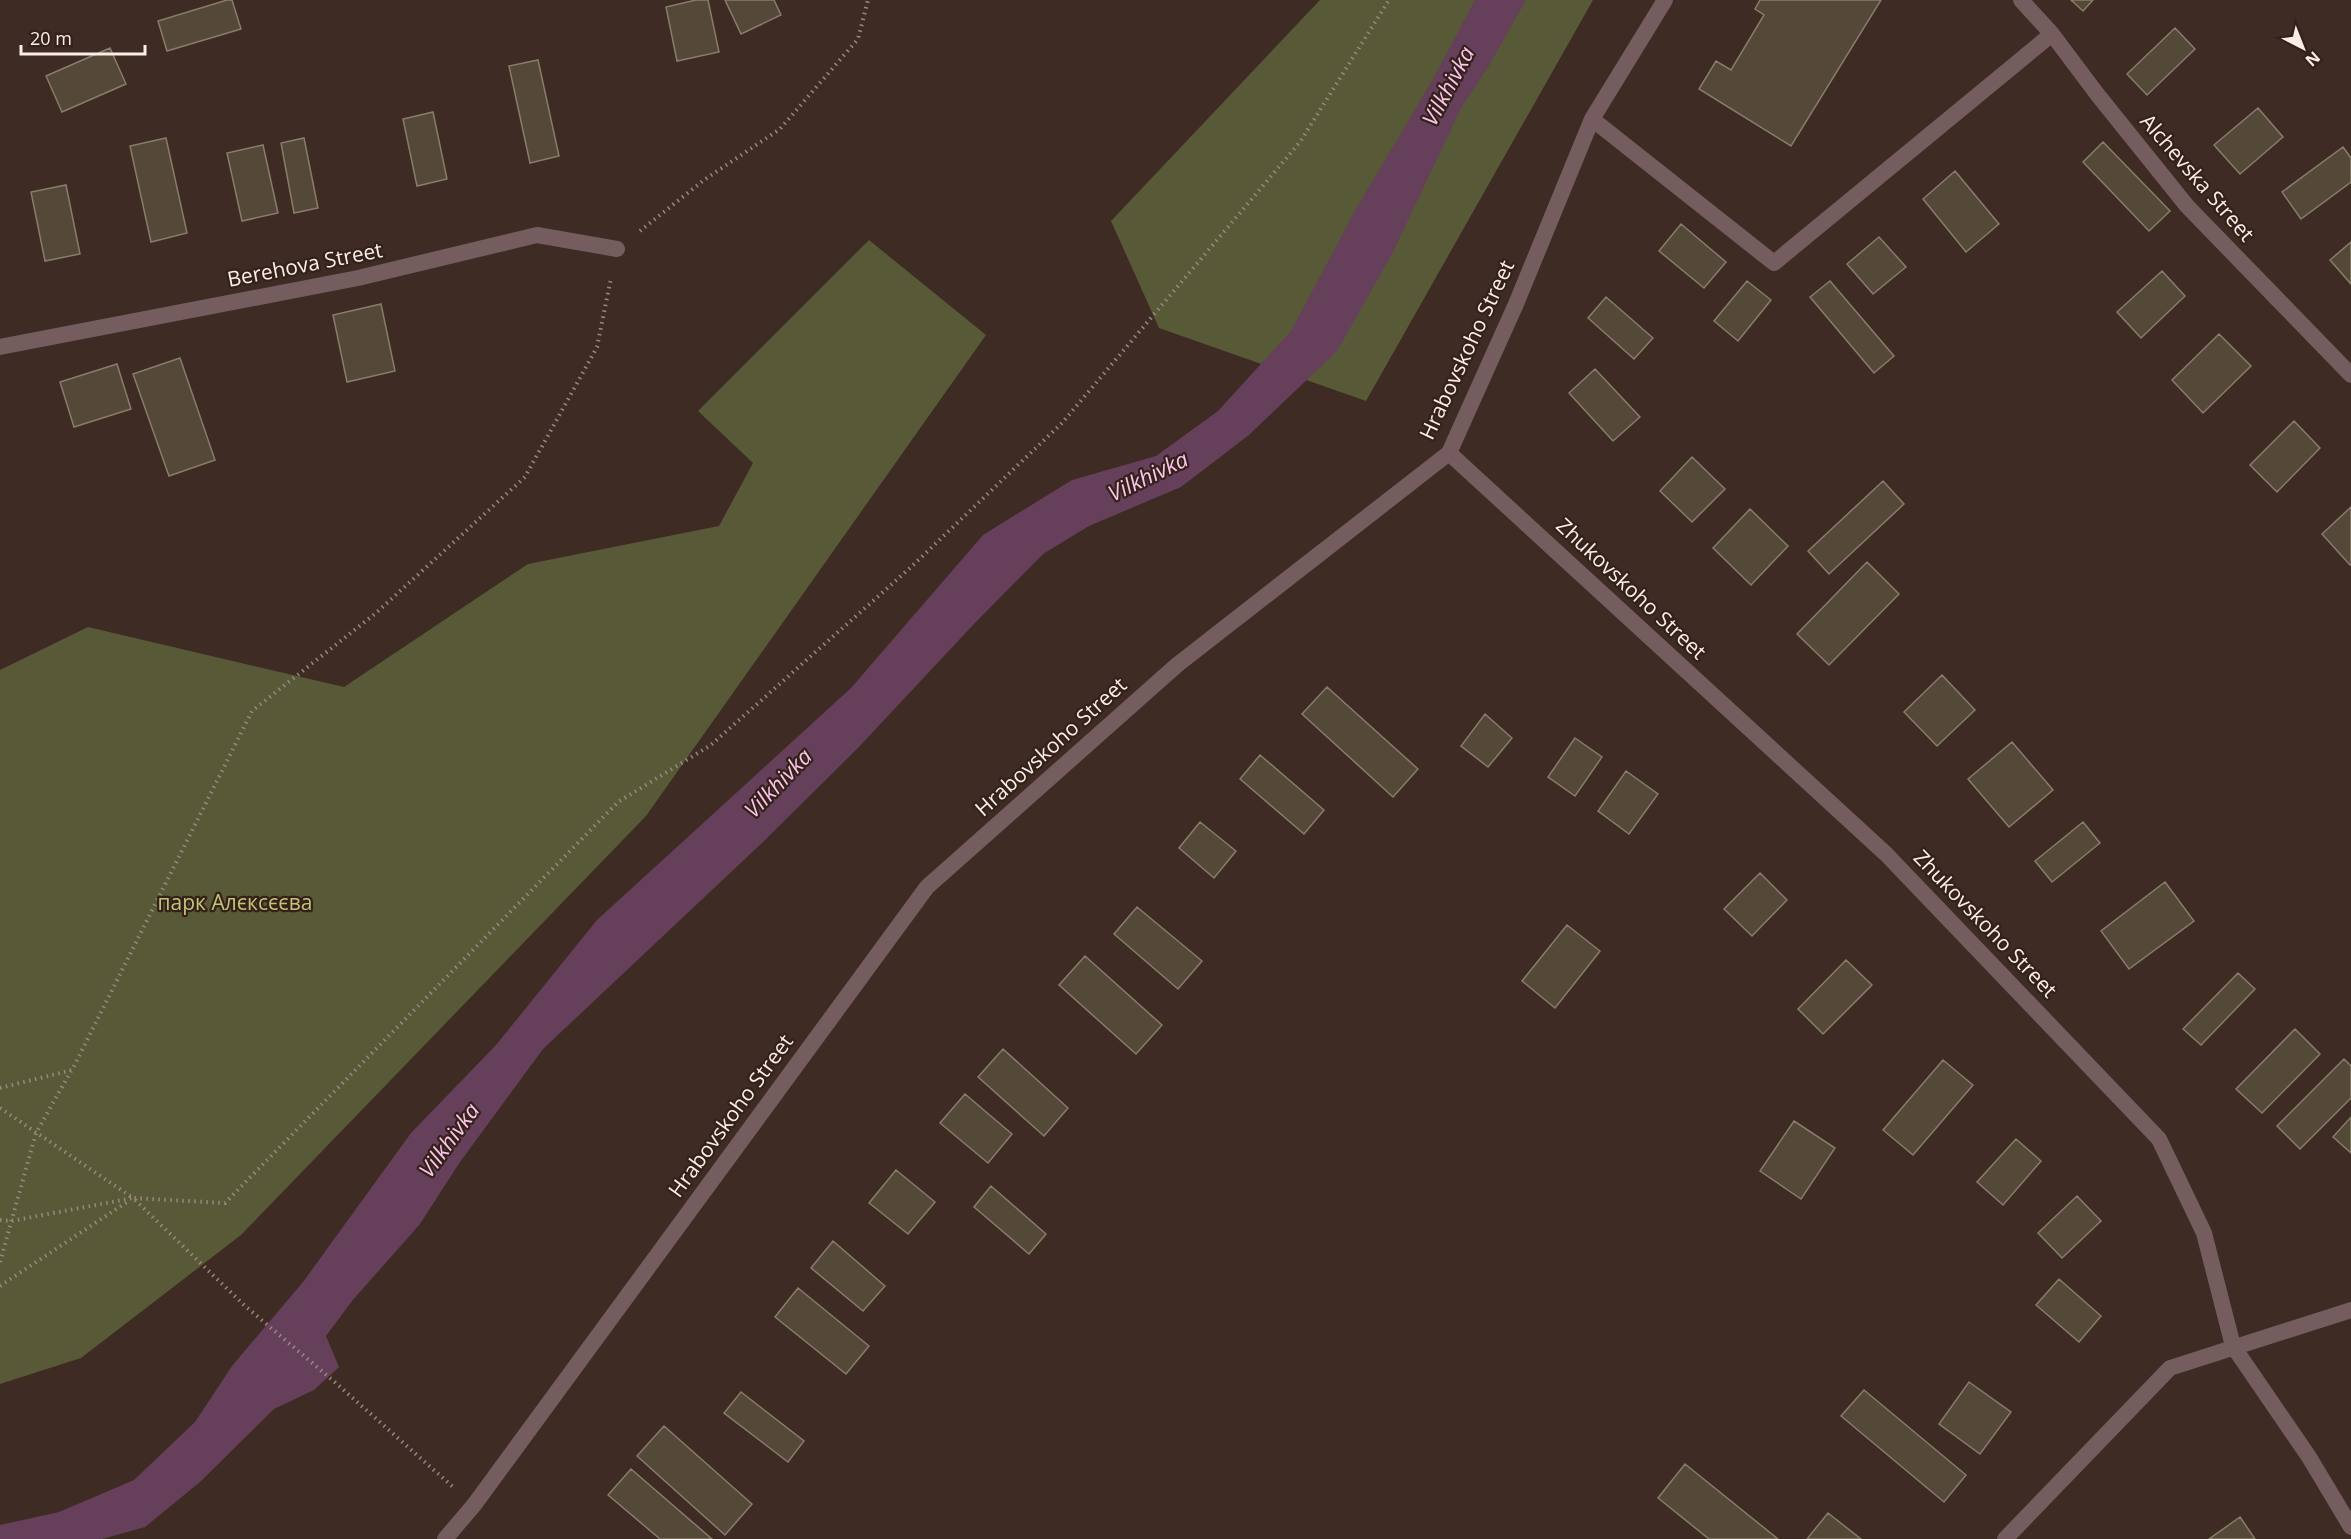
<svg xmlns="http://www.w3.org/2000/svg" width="2351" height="1539" viewBox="0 0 2351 1539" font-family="'Open Sans',sans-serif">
<rect width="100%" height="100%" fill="#3d2b24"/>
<!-- green -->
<path fill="#585936" d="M1320,0H1593L1366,401L1159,328L1111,221Z
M869,240L986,335L646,816L241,1235L81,1358L0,1384V670L88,627L344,687L528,564L719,526L753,463L698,411Z"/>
<!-- water -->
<path fill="#663f5b" d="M1475,0H1526L1488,67L1461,108L1392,254L1337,351L1249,435L1181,487L1089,526L1043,554L973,625L857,749L763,842L543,1049L460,1162L420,1224L352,1301L326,1336L339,1367L314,1390L274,1409L200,1482L145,1527L102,1539H0V1525L59,1512L134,1480L195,1422L232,1366L303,1282L411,1133L496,1045L597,920L851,688L983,535L1072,480L1156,456L1218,411L1291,331L1356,209L1432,81Z"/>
<!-- building -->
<path fill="#544939" stroke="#887c6a" stroke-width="1.5" d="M227,0H232L241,29L167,51L158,21Z
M696,0H708L719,52L677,61L666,7Z
M725,0H774L781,15L741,34Z
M1760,0H1881L1791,146L1699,89L1716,61L1731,70L1764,15L1755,9Z
M2071,0H2093L2083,11Z
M2175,28L2195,49L2147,95L2127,74Z
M110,48L126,84L62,112L46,76Z
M538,60L559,156L530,163L509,66Z
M2258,108L2283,137L2240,174L2214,145Z
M433,112L447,179L417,186L403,119Z
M166,138L187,233L151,242L130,146Z
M304,138L318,208L294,213L281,143Z
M2103,142L2170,211L2149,231L2083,162Z
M263,145L278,213L242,221L227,153Z
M2343,147L2351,158V182L2301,219L2282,192Z
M1955,171L1999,224L1966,252L1923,199Z
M66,185L80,254L45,261L31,192Z
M1681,224L1726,262L1704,288L1659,251Z
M1879,237L1906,267L1873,294L1847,264Z
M2351,242V284L2330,260Z
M2162,271L2185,296L2141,338L2117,312Z
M1747,281L1771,300L1738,341L1714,321Z
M1830,281L1894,356L1874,373L1810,297Z
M1606,297L1653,338L1634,359L1588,318Z
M381,304L395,371L347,382L333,315Z
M2219,334L2251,366L2203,413L2172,380Z
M180,358L215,460L169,476L133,374Z
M117,364L131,409L74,427L60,382Z
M1595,369L1640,417L1613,441L1569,393Z
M2294,421L2320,448L2277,492L2250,465Z
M1692,457L1725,489L1692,522L1660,491Z
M1883,481L1904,504L1829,574L1808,551Z
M2351,507V564L2350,565L2322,534Z
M1750,509L1788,546L1751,585L1713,548Z
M1867,562L1899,594L1829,665L1797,634Z
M1942,675L1975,710L1937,746L1904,712Z
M1327,687L1418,769L1393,797L1302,714Z
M1485,714L1512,738L1488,767L1461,746Z
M1575,738L1602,757L1575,796L1548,777Z
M2012,742L2053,790L2009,827L1968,779Z
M1260,755L1324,810L1304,834L1240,779Z
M1626,771L1658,794L1629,834L1598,811Z
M1200,822L1236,851L1214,878L1179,848Z
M2083,822L2100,843L2052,882L2035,861Z
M1760,873L1787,900L1752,936L1724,909Z
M2165,882L2194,921L2129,969L2101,931Z
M1137,907L1202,961L1178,989L1114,934Z
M1567,925L1600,951L1555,1008L1522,981Z
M1085,956L1162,1025L1136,1054L1059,985Z
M1846,960L1872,985L1823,1034L1798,1009Z
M2238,973L2255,989L2201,1045L2183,1029Z
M2295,1029L2320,1054L2262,1113L2236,1089Z
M1003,1049L1068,1108L1044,1136L978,1077Z
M2344,1059L2351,1066V1098L2300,1149L2277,1126Z
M1943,1060L1973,1085L1913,1155L1883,1130Z
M965,1094L1012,1134L988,1163L940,1123Z
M2351,1117V1153L2333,1137Z
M1794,1121L1835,1148L1801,1199L1760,1171Z
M2016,1139L2041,1161L2003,1205L1977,1182Z
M896,1170L935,1202L908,1234L869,1203Z
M991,1186L1046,1234L1029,1254L974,1207Z
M2077,1196L2101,1221L2062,1258L2038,1233Z
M833,1241L885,1286L863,1311L811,1268Z
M2059,1279L2101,1316L2079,1342L2036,1305Z
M798,1288L869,1346L846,1374L775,1317Z
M1969,1382L2011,1412L1980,1454L1939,1424Z
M1864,1390L1966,1475L1944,1502L1841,1416Z
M741,1392L804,1441L788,1462L724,1413Z
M664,1426L752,1504L725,1535L637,1456Z
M1685,1464L1778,1539H1709L1658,1498Z
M631,1469L712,1539H660L608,1495Z
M1828,1513L1861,1539H1807Z
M2240,1517L2255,1539H2209Z"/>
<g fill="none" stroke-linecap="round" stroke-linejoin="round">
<!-- path -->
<path stroke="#978882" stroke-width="4" stroke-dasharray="1.5 4.5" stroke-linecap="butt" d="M640,231L704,180L780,129L858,39L868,0
M0,1088L72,1070L252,711L376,613L525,477L597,347L611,278
M0,1108L133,1198L225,1203L618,802L711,745L910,568L1062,423L1300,142L1389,0
M0,1220L11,1221L133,1198L244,1305L337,1384L453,1487
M0,1262L36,1133L71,1071
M0,1286L130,1200"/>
<!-- minor -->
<path stroke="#745c5f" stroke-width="16" d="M2021,0L2052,34L2097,94L2187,206L2351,375
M1592,119L1774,263L2052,34
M0,347L358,278L537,235L617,249
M1449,453L1886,854L2159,1139L2204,1233L2233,1346L2309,1457L2351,1527
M445,1539L474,1505L927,887L1177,665L1449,453L1516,304L1592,119L1665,0
M2005,1539L2170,1368L2351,1310"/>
</g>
<g text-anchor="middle" stroke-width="4.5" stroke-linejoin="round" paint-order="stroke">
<!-- street labels -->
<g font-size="21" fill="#fbeee9" stroke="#33211a">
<text transform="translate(2197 178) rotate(49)" y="7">Alchevska Street</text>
<text transform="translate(305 265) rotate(-11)" y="7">Berehova Street</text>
<text transform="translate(1467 350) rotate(-65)" y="7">Hrabovskoho Street</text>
<text transform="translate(1631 589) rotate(43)" y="7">Zhukovskoho Street</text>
<text transform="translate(1051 747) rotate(-42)" y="7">Hrabovskoho Street</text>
<text transform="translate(1985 924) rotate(46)" y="7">Zhukovskoho Street</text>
<text transform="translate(731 1116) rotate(-54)" y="7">Hrabovskoho Street</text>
</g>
<!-- park labels -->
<g font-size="21" fill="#c2c478" stroke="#33211a">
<text x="235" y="910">парк Алєксєєва</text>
</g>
<!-- water labels -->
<g font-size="22" font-style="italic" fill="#fcc5eb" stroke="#33211a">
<text transform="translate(1448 86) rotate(-62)" y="8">Vilkhivka</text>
<text transform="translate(1148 476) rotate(-26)" y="8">Vilkhivka</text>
<text transform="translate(778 783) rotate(-46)" y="8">Vilkhivka</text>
<text transform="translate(449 1140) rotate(-54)" y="8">Vilkhivka</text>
</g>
</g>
<!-- north arrow -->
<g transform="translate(2303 48) rotate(138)" stroke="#33211a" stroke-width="4.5" paint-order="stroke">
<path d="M0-4.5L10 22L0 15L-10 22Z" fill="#fbeee9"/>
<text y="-9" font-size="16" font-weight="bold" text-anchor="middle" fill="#fbeee9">N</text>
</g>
<!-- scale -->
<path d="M21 45v9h124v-9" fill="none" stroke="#fbeee9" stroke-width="3"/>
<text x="30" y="45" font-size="18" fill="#fbeee9" stroke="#33211a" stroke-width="4.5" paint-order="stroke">20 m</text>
</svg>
